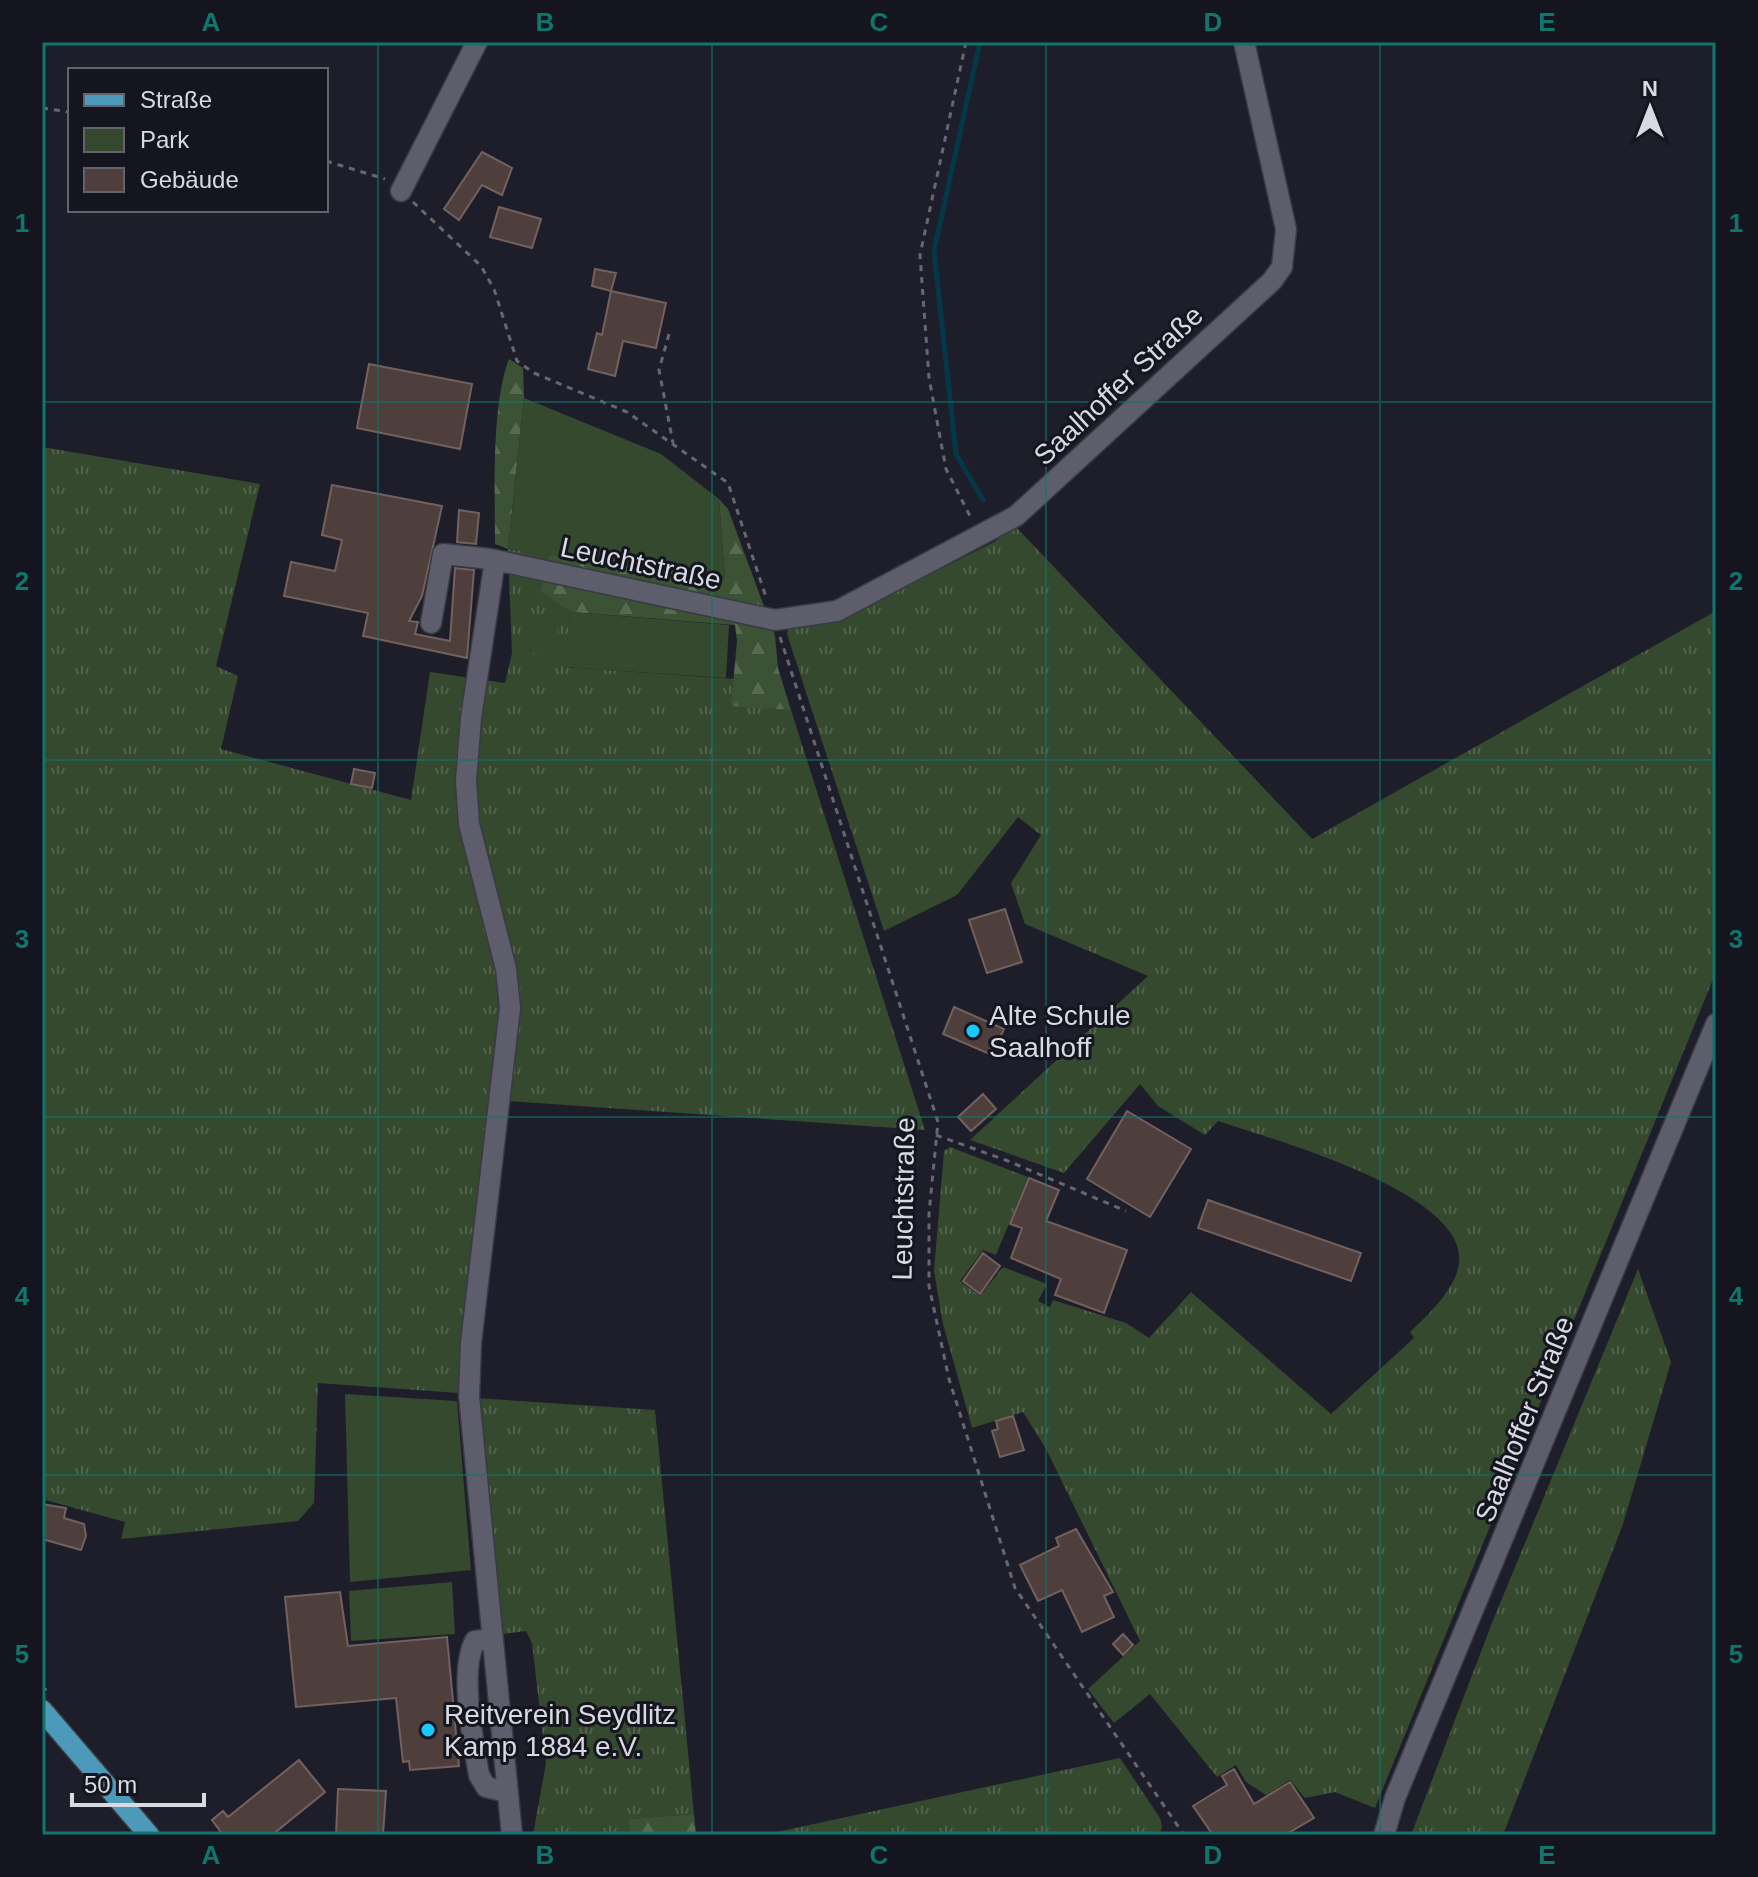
<svg xmlns="http://www.w3.org/2000/svg" width="1758" height="1877" viewBox="0 0 1758 1877" font-family="Arial,sans-serif">
<defs>
<pattern id="grass-tufts" width="24" height="20" patternUnits="userSpaceOnUse" patternTransform="scale(2)"><rect width="24" height="20" fill="#34492e"/><path d="M3 7l-1-3M5 7V3M7 7l1-3M15 17l-1-3M17 17v-4M19 17l1-3" fill="none" stroke="#51634c"/></pattern>
<pattern id="forest-firs" width="22" height="20" patternUnits="userSpaceOnUse" patternTransform="scale(2)"><rect width="22" height="20" fill="#3b5334"/><path d="M5 1l3.5 6h-7zM16 11l3.5 6h-7z" fill="#576b51"/></pattern>
</defs>
<rect width="100%" height="100%" fill="#1e1e2a"/>
<!-- grass -->
<path fill="url(#grass-tufts)" d="M42,447L260,484L216,666L238,676L221,749L411,800L430,672L505,683L512,653L508,549L549,554L540,592L571,612L564,667L735,679L733,686L768,708L791,710L925,1130L493,1100L459,1393L318,1383L314,1503L298,1521L121,1539L125,1522L42,1499Z
M1014,525L1312,839L1716,611V972L1375,1808L1335,1792L1305,1798L1290,1780L1266,1795L1246,1782L1236,1765L1217,1777L1150,1694L1114,1723L1088,1689L1140,1641L1046,1449L1023,1412L972,1428L943,1324L934,1271L944,1151L950,1147L1028,1177L996,1255L983,1250L960,1281L980,1296L1003,1267L1047,1284L1038,1301L1050,1307L1053,1300L1126,1323L1149,1338L1191,1292L1331,1414L1414,1338L1410,1332C1428,1315 1456,1289 1459,1263C1468,1192 1270,1139 1218,1121L1205,1135L1158,1106L1140,1084L1064,1173L970,1140L1148,976L1025,924L1011,883L1041,835L1018,817L957,895L884,931L787,634L788,627L862,608L994,542Z
M1638,1269L1671,1362L1623,1524L1503,1835H1411L1492,1623Z
M475,1398L655,1410L694,1814L630,1819V1835H533L546,1763L532,1643L526,1631L503,1634Z
M1120,1758L1160,1818L1162,1827L1159,1835H763Z"/>
<!-- forest -->
<path fill="url(#forest-firs)" d="M509,359L523,368L524,398L508,549L495,544C495,492 491,406 509,359Z
M719,499L728,509L775,636L778,668L791,710L731,706L737,641L735,625L571,612L540,592L549,554L725,579Z
M694,1814L696,1835H630L629,1819Z"/>
<!-- green -->
<path fill="#34492e" d="M524,398L661,454L719,499L725,579L508,549Z
M571,612L729,625L726,678L563,667Z
M520 635a19 19 0 1 1 38 0a19 19 0 1 1-38 0Z
M345,1394L457,1401L471,1570L350,1582Z
M452,1582L455,1634L351,1641L349,1591Z"/>
<g fill="none" stroke-linecap="round" stroke-linejoin="round">
<!-- stream -->
<path stroke="#043848" stroke-width="5" d="M980,42L934,251L956,454L983,500"/>
</g>
<!-- building -->
<path fill="#4f3f3c" stroke="#73615e" stroke-width="2" d="M482,152L512,168L502,195L482,185L459,220L444,209Z
M499,207L541,219L532,248L490,237Z
M595,269L616,273L611,291L592,286Z
M611,291L666,303L656,348L623,341L615,376L588,369L597,333L602,335Z
M369,364L472,384L460,449L357,428Z
M332,485L442,506L422,596L409,621L418,622L415,634L450,641L455,568L474,570L467,658L363,636L368,613L284,596L291,562L335,571L342,540L322,535Z
M459,510L479,513L476,544L457,542Z
M354,769L375,773L372,788L351,784Z
M1005,909L1022,962L987,973L969,920Z
M954,1007L1004,1029L992,1055L943,1034Z
M983,1094L996,1109L971,1131L958,1117Z
M1127,1111L1191,1149L1150,1217L1087,1179Z
M1029,1178L1059,1190L1046,1221L1127,1250L1104,1313L1055,1295L1061,1279L1011,1258L1022,1228L1010,1224Z
M1208,1200L1361,1253L1351,1281L1198,1228Z
M983,1253L1000,1266L980,1294L963,1281Z
M1013,1416L1024,1450L1000,1457L992,1431L998,1429L996,1421Z
M42,1504L66,1508L64,1518L84,1524L86,1536L81,1550L42,1539Z
M1076,1529L1113,1592L1104,1596L1114,1617L1082,1632L1062,1590L1038,1601L1020,1565L1059,1546L1056,1538Z
M340,1592L348,1646L447,1637L459,1766L410,1770L409,1761L403,1762L396,1698L296,1707L285,1597Z
M1123,1634L1133,1645L1123,1655L1113,1644Z
M299,1760L325,1792L272,1835H223L212,1820L223,1811L228,1817Z
M1234,1769L1254,1804L1290,1782L1314,1818L1285,1835H1213L1193,1806L1227,1785L1222,1776Z
M338,1789L386,1791L383,1835H336Z"/>
<g fill="none" stroke-linecap="round" stroke-linejoin="round">
<defs>
<path id="minor" d="M401,191L477,42
M495,560L471,718L466,781L469,824L506,969L510,1008L471,1343L469,1396L512,1835
M431,623L443,554L490,559L775,620L837,611L1016,516L1272,281L1282,267L1286,229L1244,42
M492,1639L475,1641C459,1671 473,1740 479,1775L486,1787L507,1792
M1384,1835L1395,1798L1716,1024"/>
<path id="major" d="M42,1710L149,1835"/>
</defs>
<!-- minor casing -->
<use href="#minor" stroke="#3a3a44" stroke-width="23"/>
<!-- major casing -->
<use href="#major" stroke="#3a3a44" stroke-width="23"/>
<!-- path -->
<path stroke="#666771" stroke-width="3" stroke-dasharray="6 6" stroke-linecap="butt" d="M966,42L920,255L929,378L946,469L972,520
M42,108L70,112
M326,161L385,179
M413,202L481,266L494,289L517,361L534,373L627,412L728,483L767,600
M669,334L659,370L673,443
M780,637L938,1122L929,1213V1286L949,1379L1015,1588L1184,1835
M936,1135L1008,1161L1126,1211
M42,1686L48,1692"/>
<!-- minor -->
<use href="#minor" stroke="#5d5d6c" stroke-width="20"/>
<!-- major -->
<use href="#major" stroke="#4c99b9" stroke-width="20"/>
</g>
<!-- grid -->
<path fill="none" stroke="#0f766e" stroke-width="2" stroke-opacity="0.55" d="M378,42V1835M712,42V1835M1046,42V1835M1380,42V1835M42,402H1716M42,760H1716M42,1117H1716M42,1475H1716"/>
<!-- markers -->
<g fill="#18cafc" stroke="#151520" stroke-width="3">
<circle cx="973" cy="1031" r="8"/>
<circle cx="428" cy="1730" r="8"/>
</g>
<g text-anchor="middle" stroke-width="6" stroke-linejoin="round" paint-order="stroke">
<!-- street labels -->
<g font-size="28" fill="#d8d9e1" stroke="#151520">
<text transform="translate(1118 385) rotate(-43)" y="10">Saalhoffer Straße</text>
<text transform="translate(641 563) rotate(12)" y="10">Leuchtstraße</text>
<text transform="translate(903 1199) rotate(-89)" y="10">Leuchtstraße</text>
<text transform="translate(1524 1419) rotate(-68)" y="10">Saalhoffer Straße</text>
</g>
<!-- poi labels -->
<g font-size="28" fill="#d8d9e1" stroke="#151520" text-anchor="start">
<text x="989" y="1025">Alte Schule<tspan x="989" dy="32">Saalhoff</tspan></text>
<text x="444" y="1724">Reitverein Seydlitz<tspan x="444" dy="32">Kamp 1884 e.V.</tspan></text>
</g>
</g>
<!-- border -->
<rect width="1758" height="1877" fill="none" stroke="#151520" stroke-width="88"/>
<!-- legend -->
<rect x="68" y="68" width="260" height="144" fill="#151520" stroke="#63636d" stroke-width="2"/>
<rect x="84" y="94" width="40" height="12" fill="#4c99b9" stroke="#63636d" stroke-width="2"/>
<text x="140" y="108" font-size="24" fill="#d8d9e1">Straße</text>
<rect x="84" y="128" width="40" height="24" fill="#34492e" stroke="#63636d" stroke-width="2"/>
<text x="140" y="148" font-size="24" fill="#d8d9e1">Park</text>
<rect x="84" y="168" width="40" height="24" fill="#4f3f3c" stroke="#63636d" stroke-width="2"/>
<text x="140" y="188" font-size="24" fill="#d8d9e1">Gebäude</text>
<!-- north arrow -->
<g transform="translate(1650 108)" stroke="#151520" stroke-width="6" paint-order="stroke">
<path d="M0-6L14 30L0 20L-14 30Z" fill="#d8d9e1"/>
<text y="-12" font-size="22" font-weight="bold" text-anchor="middle" fill="#d8d9e1">N</text>
</g>
<!-- scale -->
<path d="M72 1793v12h132v-12" fill="none" stroke="#d8d9e1" stroke-width="4"/>
<text x="84" y="1793" font-size="24" fill="#d8d9e1" stroke="#151520" stroke-width="6" paint-order="stroke">50 m</text>
<rect x="44" y="44" width="1670" height="1789" fill="none" stroke="#0f766e" stroke-width="3"/>
<g font-size="26" text-anchor="middle" font-weight="bold" fill="#0f766e">
<text x="211" y="31">A</text>
<text x="545" y="31">B</text>
<text x="879" y="31">C</text>
<text x="1213" y="31">D</text>
<text x="1547" y="31">E</text>
<text x="22" y="232">1</text>
<text x="1736" y="232">1</text>
<text x="22" y="590">2</text>
<text x="1736" y="590">2</text>
<text x="22" y="948">3</text>
<text x="1736" y="948">3</text>
<text x="22" y="1305">4</text>
<text x="1736" y="1305">4</text>
<text x="22" y="1663">5</text>
<text x="1736" y="1663">5</text>
<text x="211" y="1864">A</text>
<text x="545" y="1864">B</text>
<text x="879" y="1864">C</text>
<text x="1213" y="1864">D</text>
<text x="1547" y="1864">E</text>
</g>
</svg>
